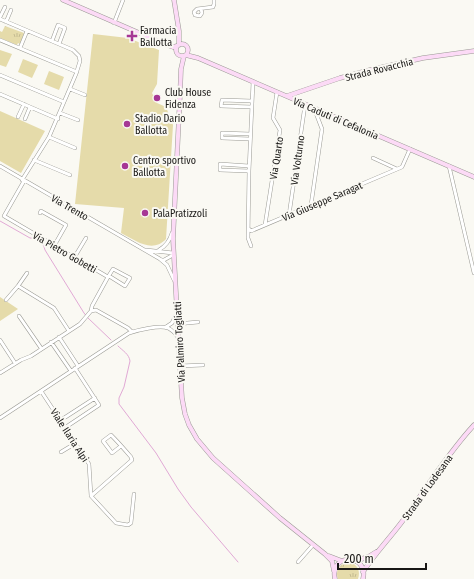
<svg xmlns="http://www.w3.org/2000/svg" width="474" height="579" viewBox="0 0 474 579" font-family="'Fira Sans Condensed',sans-serif">
<defs>
<pattern id="grass-tufts" width="24" height="20" patternUnits="userSpaceOnUse"><rect width="24" height="20" fill="#e5dbaa"/><path d="M3 7l-1-3M5 7V3M7 7l1-3M15 17l-1-3M17 17v-4M19 17l1-3" fill="none" stroke="#c4bb91"/></pattern>
</defs>
<rect width="100%" height="100%" fill="#faf9f3"/>
<!-- grass -->
<path fill="url(#grass-tufts)" d="M5,26L24,33L20,44L18,43L17,45L0,38V31L2,32Z
M347,562C357,563 361,570 358,579H338C335,571 339,565 347,562Z"/>
<!-- green -->
<path fill="#e5dbaa" d="M93,34L128,38L159,50L157,84L152,93L157,103L166,107L173,125L166,239C152,254 135,240 121,233L124,208L75,204Z
M0,50L12,54L6,67L0,65Z
M23,59L38,65L32,78L18,72Z
M49,71L64,77L59,90L44,84Z
M0,111L45,131L21,173L0,161Z
M0,297L18,309L0,321Z"/>
<g fill="none" stroke-linecap="round" stroke-linejoin="round">
<!-- stream -->
<path stroke="#e1a9d5" stroke-width="1" d="M0,221L30,238C38,238 43,242 45,250L84,313L88,318L111,340
M118,346C123,351 129,354 130,361L124,387L119,398V404L156,453L178,489L191,507L238,562"/>
<defs>
<path id="street" d="M201,9L202,13L200,16L195,15L194,12L197,9L213,7L214,4V0
M0,17L5,7
M0,19L73,50L79,56L80,61L76,74L49,137L22,180
M6,22L11,10
M114,23L123,0
M0,40L77,72
M52,41L58,25L65,28L59,44
M20,48L27,31
M0,75L64,102
M70,89L85,95
M0,94L58,119
M252,107L221,106L222,100L252,101
M60,113L78,120
M18,117L24,104
M25,119L30,107
M49,137L75,148
M250,139L222,138V133L250,134
M373,158L397,169
M34,160L70,175
M0,166L160,259L167,265L174,280
M449,166L474,273
M249,171L220,170V164L249,166
M24,181L4,216L108,277L92,306L91,311
M311,205L322,129L314,108
M40,213L41,211L66,225L54,246
M289,215L305,105
M265,225L280,130L273,118L277,92
M249,229L251,231L402,167L410,149
M251,246L248,238L249,171L253,82
M146,250L173,253
M159,250C166,246 170,240 172,233
M74,258L86,238
M162,260H164L173,255
M108,277L113,269L130,278L125,286L109,276
M18,286L54,308L69,331
M6,300L18,286L27,273
M91,311L96,310L128,328L132,332
M19,316L41,348
M177,324L198,322
M166,327L172,323L176,315
M59,337L78,366
M0,340L15,363
M51,342L71,371
M180,366L203,365
M0,373L21,360L31,356L80,324L91,311
M41,391L89,464L91,496L116,523L128,525L131,523L134,494
M0,418L129,333C138,330 159,325 168,328C172,330 175,333 178,337
M61,420L95,398
M66,427L99,405L75,368
M61,452L76,443
M91,496L132,460L131,457C125,450 118,442 111,435L103,441L112,453L121,446
M298,562L313,545"/>
<path id="secondary" d="M63,0L167,45L173,47L177,46
M174,0L179,31V45
M176 50a6 6 0 1 1 12 0a6 6 0 1 1-12 0Z
M186,55L198,58L474,177
M184,56L181,69L180,95L173,239L180,366L182,398L185,414L189,425L197,439L213,458L280,518L325,554L332,561L334,571
M287,96L340,78L370,70L423,58L474,51
M329,556L342,561
M355,561L368,557L376,552
M363,572C375,553 391,537 404,519C427,487 448,453 474,425
M335,579C329,553 369,553 363,579"/>
</defs>
<!-- street casing -->
<use href="#street" stroke="#9a9a94" stroke-width="4"/>
<!-- secondary casing -->
<use href="#secondary" stroke="#9a9a94" stroke-width="5"/>
<!-- street -->
<use href="#street" stroke="#fff" stroke-width="3"/>
<!-- secondary -->
<use href="#secondary" stroke="#fcdaf6" stroke-width="4"/>
</g>
<!-- markers -->
<g fill="#a63795" stroke="#faf9f3" stroke-width="1.5">
<path d="M130 30h4v4h4v4h-4v4h-4v-4h-4v-4h4z"/>
<circle cx="157" cy="98" r="4"/>
<circle cx="127" cy="124" r="4"/>
<circle cx="125" cy="166" r="4"/>
<circle cx="145" cy="213" r="4"/>
</g>
<g text-anchor="middle" stroke-width="4" stroke-linejoin="round" paint-order="stroke">
<!-- poi labels -->
<g font-size="10" fill="#181715" stroke="#faf9f3" text-anchor="start">
<text x="140" y="34">Farmacia<tspan x="140" dy="12">Ballotta</tspan></text>
<text x="165" y="96">Club House<tspan x="165" dy="12">Fidenza</tspan></text>
<text x="135" y="122">Stadio Dario<tspan x="135" dy="12">Ballotta</tspan></text>
<text x="133" y="164">Centro sportivo<tspan x="133" dy="12">Ballotta</tspan></text>
<text x="153" y="217">PalaPratizzoli</text>
</g>
<!-- street labels -->
<g font-size="10" fill="#181715" stroke="#faf9f3">
<text transform="translate(379 69) rotate(-14)" y="4">Strada Rovacchia</text>
<text transform="translate(336 118) rotate(23)" y="4">Via Caduti di Cefalonia</text>
<text transform="translate(276 158) rotate(-81)" y="4">Via Quarto</text>
<text transform="translate(297 160) rotate(-82)" y="4">Via Volturno</text>
<text transform="translate(322 201) rotate(-23)" y="4">Via Giuseppe Saragat</text>
<text transform="translate(70 207) rotate(30)" y="4">Via Trento</text>
<text transform="translate(65 252) rotate(30)" y="4">Via Pietro Gobetti</text>
<text transform="translate(179 342) rotate(-93)" y="4">Via Palmiro Togliatti</text>
<text transform="translate(70 435) rotate(57)" y="4">Viale Ilaria Alpi</text>
<text transform="translate(427 487) rotate(-54)" y="4">Strada di Lodesana</text>
</g>
</g>
<!-- scale -->
<path d="M338 563v6h88v-6" fill="none" stroke="#181715" stroke-width="2"/>
<text x="344" y="563" font-size="12" fill="#181715" stroke="#faf9f3" stroke-width="3" paint-order="stroke">200 m</text>
</svg>
